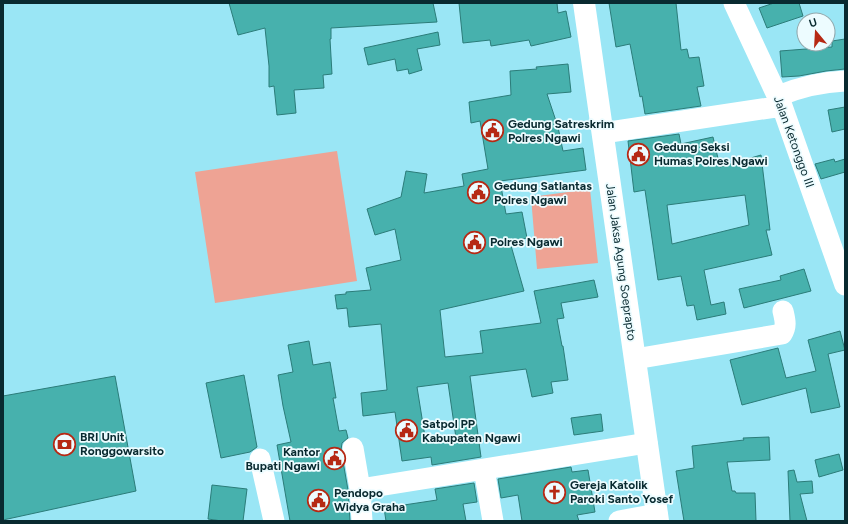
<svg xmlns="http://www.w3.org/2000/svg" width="848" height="524" viewBox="0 0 848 524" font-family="Figtree,sans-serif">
<rect width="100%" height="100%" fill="#9ae6f5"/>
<!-- green -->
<path fill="#eea394" d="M337,151L357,281L215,303L195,172Z
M590,189L598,263L537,269L531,197Z"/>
<!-- building -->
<path fill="#47b1ad" stroke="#2b7c79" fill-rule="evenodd" d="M229,3H433L437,22L331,28V39H330L332,74L323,75L324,88L294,90L296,113L277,115L274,86L269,87V66L265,28L238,35Z
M459,3H557L558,13L566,11L571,37L531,46L529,40L491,46L490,40L463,43Z
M609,3H676L681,50L687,49L689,58L699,57L704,86L697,87L701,106L645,114L642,96L640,97L630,44L616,47Z
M774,3H799L803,16L767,28L759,8Z
M438,32L440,45L417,49L422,70L409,74L408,69L397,71L395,59L368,65L364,48Z
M845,39V69L826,71L799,76L782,77L780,51L832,47V41Z
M568,64L571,92L547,94L558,127L563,151L583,148L586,170L500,181L506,214L522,212L527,238L510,242L524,291L440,310L445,357L483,353L480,331L541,323L534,291L594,280L598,297L561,303L564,318L557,319L562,346H563L568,380L551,382L553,393L532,397L526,369L470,376L481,457L432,465L431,457L402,461L395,412L363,416L361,393L387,390L381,324L349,327L347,308L337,309L335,295L346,294V292L371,290L366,268L401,260L395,229L375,235L367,209L401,197L406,171L427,174L424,193L464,186L462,174L488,169L480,121L471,123L469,102L511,95L510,71L537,69L536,67ZM448,383L456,438L426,443L417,387Z
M845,107V129L832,132L828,110Z
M679,134L681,144L713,137L720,167L761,155L770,230H766L772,255L704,270L711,305L724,302L726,314L697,320L694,305L687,306L681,276L658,280L645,190L634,192L628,141ZM745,195L749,225L672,244L667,205Z
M834,159L835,162L845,159V172L821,179L815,164Z
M804,269L811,291L744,308L739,289L781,280L780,276Z
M840,331L845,350L828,354L840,407L811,413L806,388L742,405L730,360L778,348L786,378L816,371L808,340Z
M309,341L313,365L330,362L336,398H333L339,431L346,430L348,438L342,443L341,450L348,490L350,521H290L277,445L291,442L283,406L278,375L293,372L288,345Z
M244,375L257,447L250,452L221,458L206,383Z
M115,376L136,491L3,520V396Z
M601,414L603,431L574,435L571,418Z
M769,437L770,460L727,462L732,491H735L736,493H755L756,521H684L676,471L694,468L692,446L744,440L743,438Z
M839,454L843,470L819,477L815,460Z
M571,467L572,472L588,470L595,512L577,515L579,521H522L518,495L501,498L498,479Z
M794,470L797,482L812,481L813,493L800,494L807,521H790L788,471Z
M474,483L477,502L463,504L466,521H386L384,508L437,500L435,489Z
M212,485L247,489L243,521H222L208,519Z"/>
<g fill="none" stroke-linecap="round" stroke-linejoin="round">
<!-- minor -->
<path stroke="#fff" stroke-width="21" d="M734,3L782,106L845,285
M778,96C800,87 821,82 845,81
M603,133L782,106
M635,359L782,334C787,326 785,320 783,311
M353,448L360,489L362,521
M260,459L274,521
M484,469L493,521
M360,489L647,443
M619,521L657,514"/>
<!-- major -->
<path stroke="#fff" stroke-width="22" d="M584,3L658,521"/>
</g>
<!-- icons -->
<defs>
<symbol id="civic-ring" viewBox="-11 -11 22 22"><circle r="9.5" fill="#edfcff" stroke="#b62914" stroke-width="1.5"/><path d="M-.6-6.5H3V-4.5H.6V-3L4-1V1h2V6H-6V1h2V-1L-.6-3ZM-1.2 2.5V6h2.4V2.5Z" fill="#b62914"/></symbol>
<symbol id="bank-ring" viewBox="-11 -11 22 22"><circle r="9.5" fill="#edfcff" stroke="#b62914" stroke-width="1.5"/><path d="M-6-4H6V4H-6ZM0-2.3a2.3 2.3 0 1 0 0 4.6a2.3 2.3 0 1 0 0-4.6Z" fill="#b62914"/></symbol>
<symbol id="church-ring" viewBox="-11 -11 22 22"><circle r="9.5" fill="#edfcff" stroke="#b62914" stroke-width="1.5"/><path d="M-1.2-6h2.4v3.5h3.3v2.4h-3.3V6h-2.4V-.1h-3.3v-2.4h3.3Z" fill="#b62914"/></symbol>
</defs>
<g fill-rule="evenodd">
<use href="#civic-ring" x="480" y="118" width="25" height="25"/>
<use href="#civic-ring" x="626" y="142" width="25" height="25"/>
<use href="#civic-ring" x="466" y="180" width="25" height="25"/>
<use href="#civic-ring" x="462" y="230" width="25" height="25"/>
<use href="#civic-ring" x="394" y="418" width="25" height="25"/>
<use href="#bank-ring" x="52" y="432" width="25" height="25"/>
<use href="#civic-ring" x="322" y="446" width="25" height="25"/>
<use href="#church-ring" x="542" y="480" width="25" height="25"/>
<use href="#civic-ring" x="306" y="488" width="25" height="25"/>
</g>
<g text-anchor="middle" stroke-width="3.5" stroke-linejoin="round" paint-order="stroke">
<!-- poi labels -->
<g font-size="12" font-weight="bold" fill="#092a30" stroke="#edfcff" text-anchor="start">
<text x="508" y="128">Gedung Satreskrim<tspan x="508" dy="14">Polres Ngawi</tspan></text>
<text x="654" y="151">Gedung Seksi<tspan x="654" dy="14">Humas Polres Ngawi</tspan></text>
<text x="494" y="190">Gedung Satlantas<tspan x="494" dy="14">Polres Ngawi</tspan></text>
<text x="490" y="246">Polres Ngawi</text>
<text x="422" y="428">Satpol PP<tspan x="422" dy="14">Kabupaten Ngawi</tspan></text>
<text x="80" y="441">BRI Unit<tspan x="80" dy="14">Ronggowarsito</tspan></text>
<text x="320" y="456" text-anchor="end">Kantor<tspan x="320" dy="14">Bupati Ngawi</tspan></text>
<text x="570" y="489">Gereja Katolik<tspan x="570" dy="14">Paroki Santo Yosef</tspan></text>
<text x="334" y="497">Pendopo<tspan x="334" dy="14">Widya Graha</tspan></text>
</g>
<!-- street labels -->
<g font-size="12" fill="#092a30" stroke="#edfcff">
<text transform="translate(794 142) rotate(70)" y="4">Jalan Ketonggo III</text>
<text transform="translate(621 262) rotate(82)" y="4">Jalan Jaksa Agung Soeprapto</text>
</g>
</g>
<!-- border -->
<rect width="848" height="524" fill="none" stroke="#092a30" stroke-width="8"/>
<!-- north arrow -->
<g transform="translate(816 32) rotate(342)"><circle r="19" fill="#edfcff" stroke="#92a8ac"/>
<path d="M0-3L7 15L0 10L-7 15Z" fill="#b62914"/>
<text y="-6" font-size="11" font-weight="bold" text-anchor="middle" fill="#092a30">U</text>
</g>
</svg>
